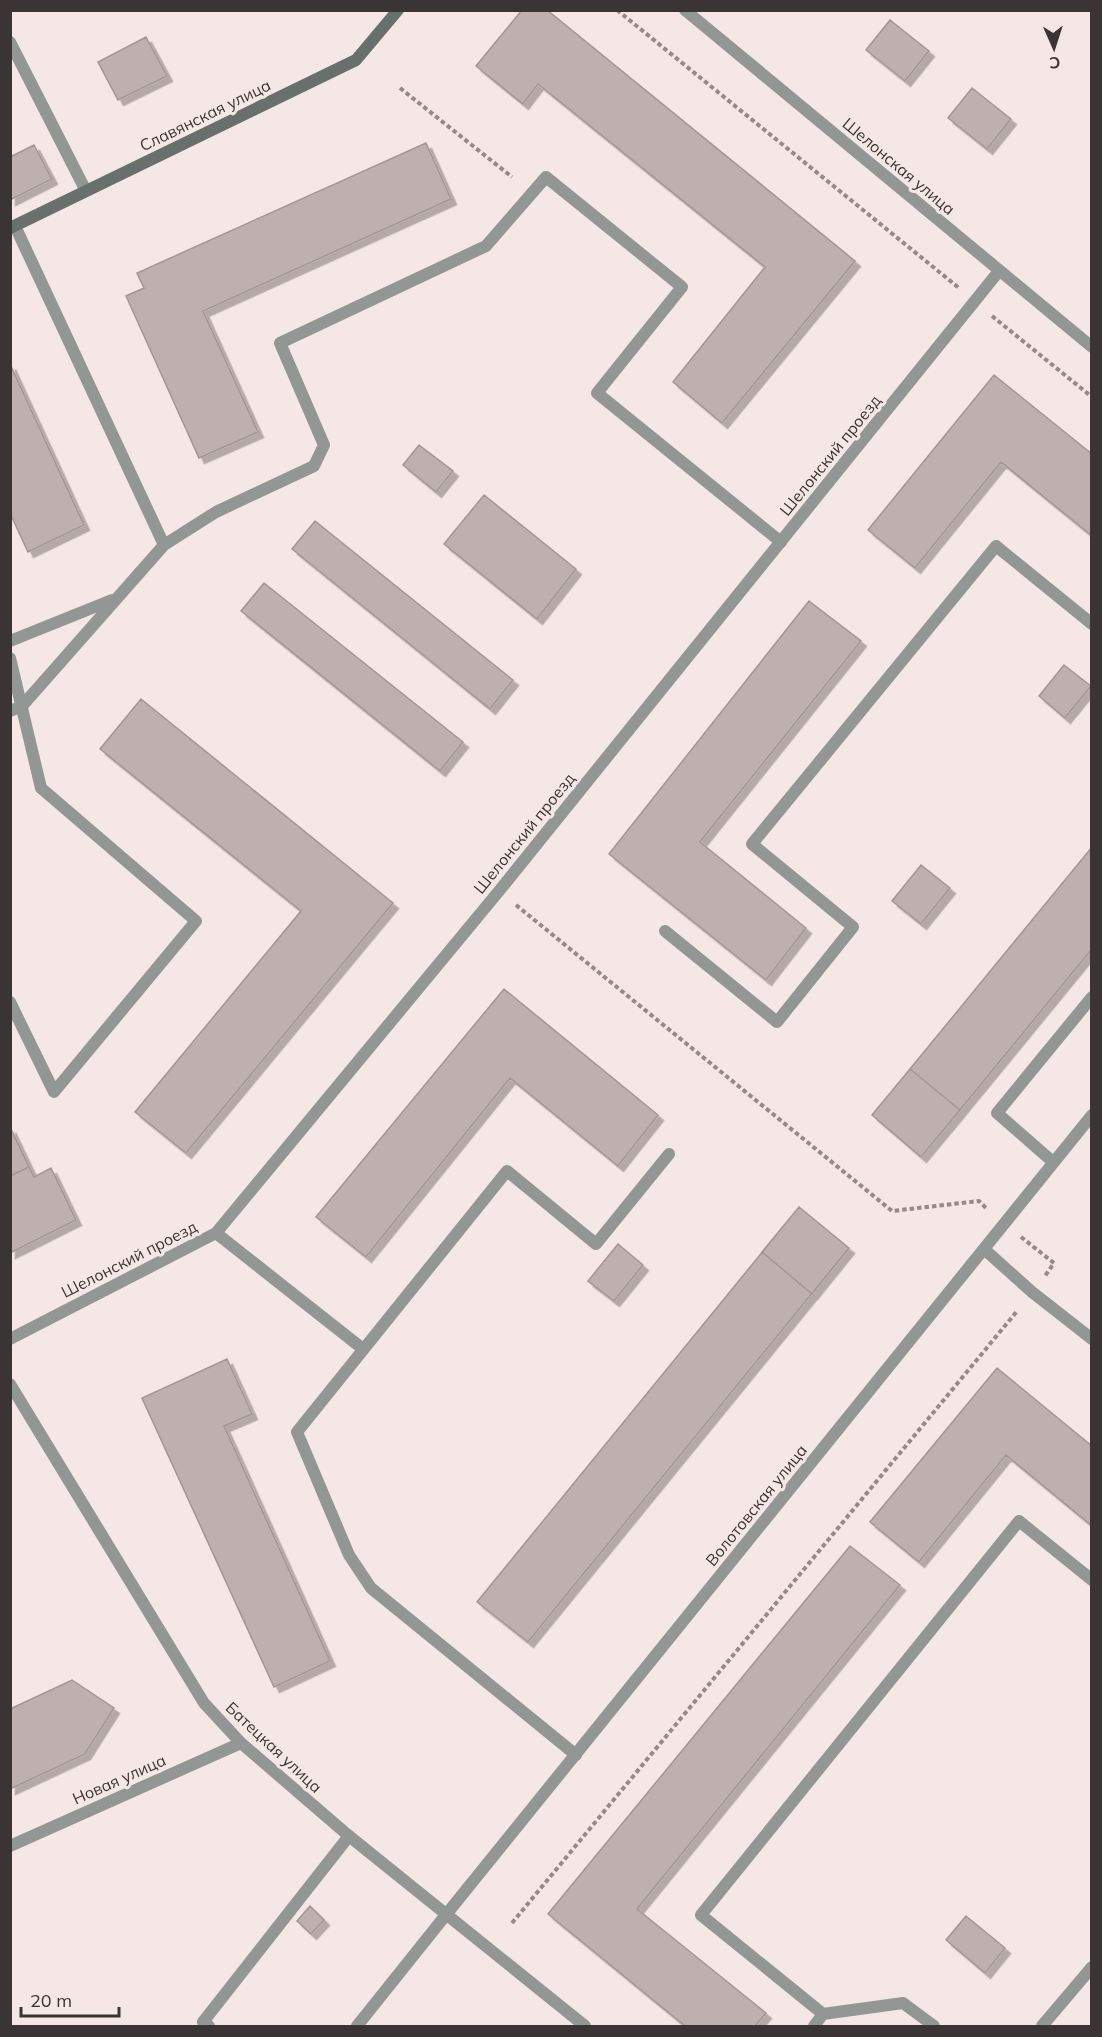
<svg xmlns="http://www.w3.org/2000/svg" width="1102" height="2037" viewBox="0 0 1102 2037" font-family="Mulish,sans-serif">
<defs>
<filter id="shadow"><feDropShadow dx="5.5" dy="5.5" stdDeviation="0" flood-color="#0004"/></filter>
</defs>
<rect width="100%" height="100%" fill="#f5e7e5"/>
<!-- building -->
<path fill="#bdb0ae" stroke="#a39695" stroke-width="1.5" filter="url(#shadow)" d="M522,10H547L855,261L722,423L673,382L765,267L538,84L523,104L476,66Z
M890,20L929,51L905,81L866,50Z
M146,37L167,76L118,100L98,62Z
M972,88L1011,119L987,149L948,118Z
M426,143L451,199L203,311L258,432L199,458L126,296L144,288L137,273Z
M34,145L52,179L10,200V157Z
M10,364L84,525L28,552L10,513Z
M994,375L1092,454V536L1001,462L915,568L868,530Z
M419,445L453,471L436,492L403,465Z
M484,495L576,569L537,619L444,544Z
M315,521L513,680L490,709L292,549Z
M264,583L463,742L440,771L241,611Z
M809,601L861,641L700,842L806,928L766,980L609,854Z
M1064,665L1091,686L1065,718L1039,696Z
M141,699L393,903L186,1153L135,1112L301,911L100,749Z
M1092,847V949L960,1110L910,1069Z
M921,865L950,888L921,924L892,901Z
M504,989L658,1115L618,1166L510,1078L366,1257L316,1217Z
M910,1069L960,1110L921,1157L872,1115Z
M10,1127L34,1177L51,1168L76,1220L10,1253Z
M10,1127L29,1167L10,1176Z
M29,1167L34,1177L51,1168L76,1220L10,1253V1176Z
M799,1207L849,1248L528,1642L477,1602Z
M799,1207L849,1248L812,1294L762,1252Z
M618,1244L643,1265L614,1301L588,1281Z
M227,1359L252,1414L224,1426L330,1661L274,1687L142,1398Z
M997,1368L1092,1446V1526L1006,1455L919,1562L870,1522Z
M850,1546L900,1585L637,1909L766,2013L755,2026H685L548,1914Z
M72,1680L114,1708L85,1754L10,1789V1709Z
M310,1906L324,1920L311,1934L297,1921Z
M966,1916L1005,1948L985,1973L946,1940Z"/>
<g fill="none" stroke-linecap="round" stroke-linejoin="round">
<!-- path -->
<path stroke="#948a89" stroke-width="4" stroke-dasharray="4.5 3" stroke-linecap="butt" d="M617,10L959,288
M400,88L512,177
M992,316L1092,397
M516,905L892,1211L979,1201L987,1209
M1021,1237L1054,1263L1045,1276
M512,1923L1018,1310"/>
<!-- lane -->
<path stroke="#929795" stroke-width="12" d="M10,42L86,191
M164,545L216,512L314,466L324,445L280,343L486,246L546,177L682,287L597,393L781,542
M10,641L112,600
M10,658L41,788L196,921L54,1092L10,1002
M10,711L22,706L164,545L15,226
M665,931L777,1022L853,927L752,844L996,546L1092,624
M1053,1162L997,1113L1092,997
M216,1233L363,1349
M576,1755L371,1588L349,1555L297,1432L507,1171L596,1244L669,1154
M823,2014L701,1915L1019,1521L1092,1580
M209,2026L203,2022L349,1836
M357,2026L445,1916
M814,2026L823,2014L903,2003L934,2026
M1042,2026L1092,1967"/>
<!-- street -->
<path stroke="#929795" stroke-width="12" d="M685,10L1092,347
M984,1249L1032,1292L1092,1339
M10,1339L216,1233L499,891L999,271
M10,1384L204,1703L241,1743L349,1836L585,2026
M10,1846L241,1743
M445,1916L1092,1115"/>
<!-- secondary -->
<path stroke="#68706d" stroke-width="12" d="M10,228L356,60L398,10"/>
</g>
<g text-anchor="middle" stroke-width="6" stroke-linejoin="round" paint-order="stroke">
<!-- street labels -->
<g font-size="16" fill="#3a3534" stroke="#f5e7e5">
<text transform="translate(205 115) rotate(-26)" y="6">Славянская улица</text>
<text transform="translate(899 166) rotate(40)" y="6">Шелонская улица</text>
<text transform="translate(830 455) rotate(-51)" y="6">Шелонский проезд</text>
<text transform="translate(524 833) rotate(-51)" y="6">Шелонский проезд</text>
<text transform="translate(129 1259) rotate(-27)" y="6">Шелонский проезд</text>
<text transform="translate(756 1505) rotate(-51)" y="6">Волотовская улица</text>
<text transform="translate(274 1747) rotate(43)" y="6">Батецкая улица</text>
<text transform="translate(119 1779) rotate(-24)" y="6">Новая улица</text>
</g>
</g>
<!-- border -->
<rect width="1102" height="2037" fill="none" stroke="#3a3534" stroke-width="24"/>
<!-- north arrow -->
<g transform="translate(1054 48) rotate(177)" stroke="#f5e7e5" stroke-width="4.5" paint-order="stroke">
<path d="M0-4.5L10 22L0 15L-10 22Z" fill="#3a3534"/>
<text y="-9" font-size="16" font-weight="bold" text-anchor="middle" fill="#3a3534">С</text>
</g>
<!-- scale -->
<path d="M21 2007v9h98v-9" fill="none" stroke="#3a3534" stroke-width="3"/>
<text x="30" y="2007" font-size="18" fill="#3a3534" stroke="#f5e7e5" stroke-width="4.5" paint-order="stroke">20 m</text>
</svg>
